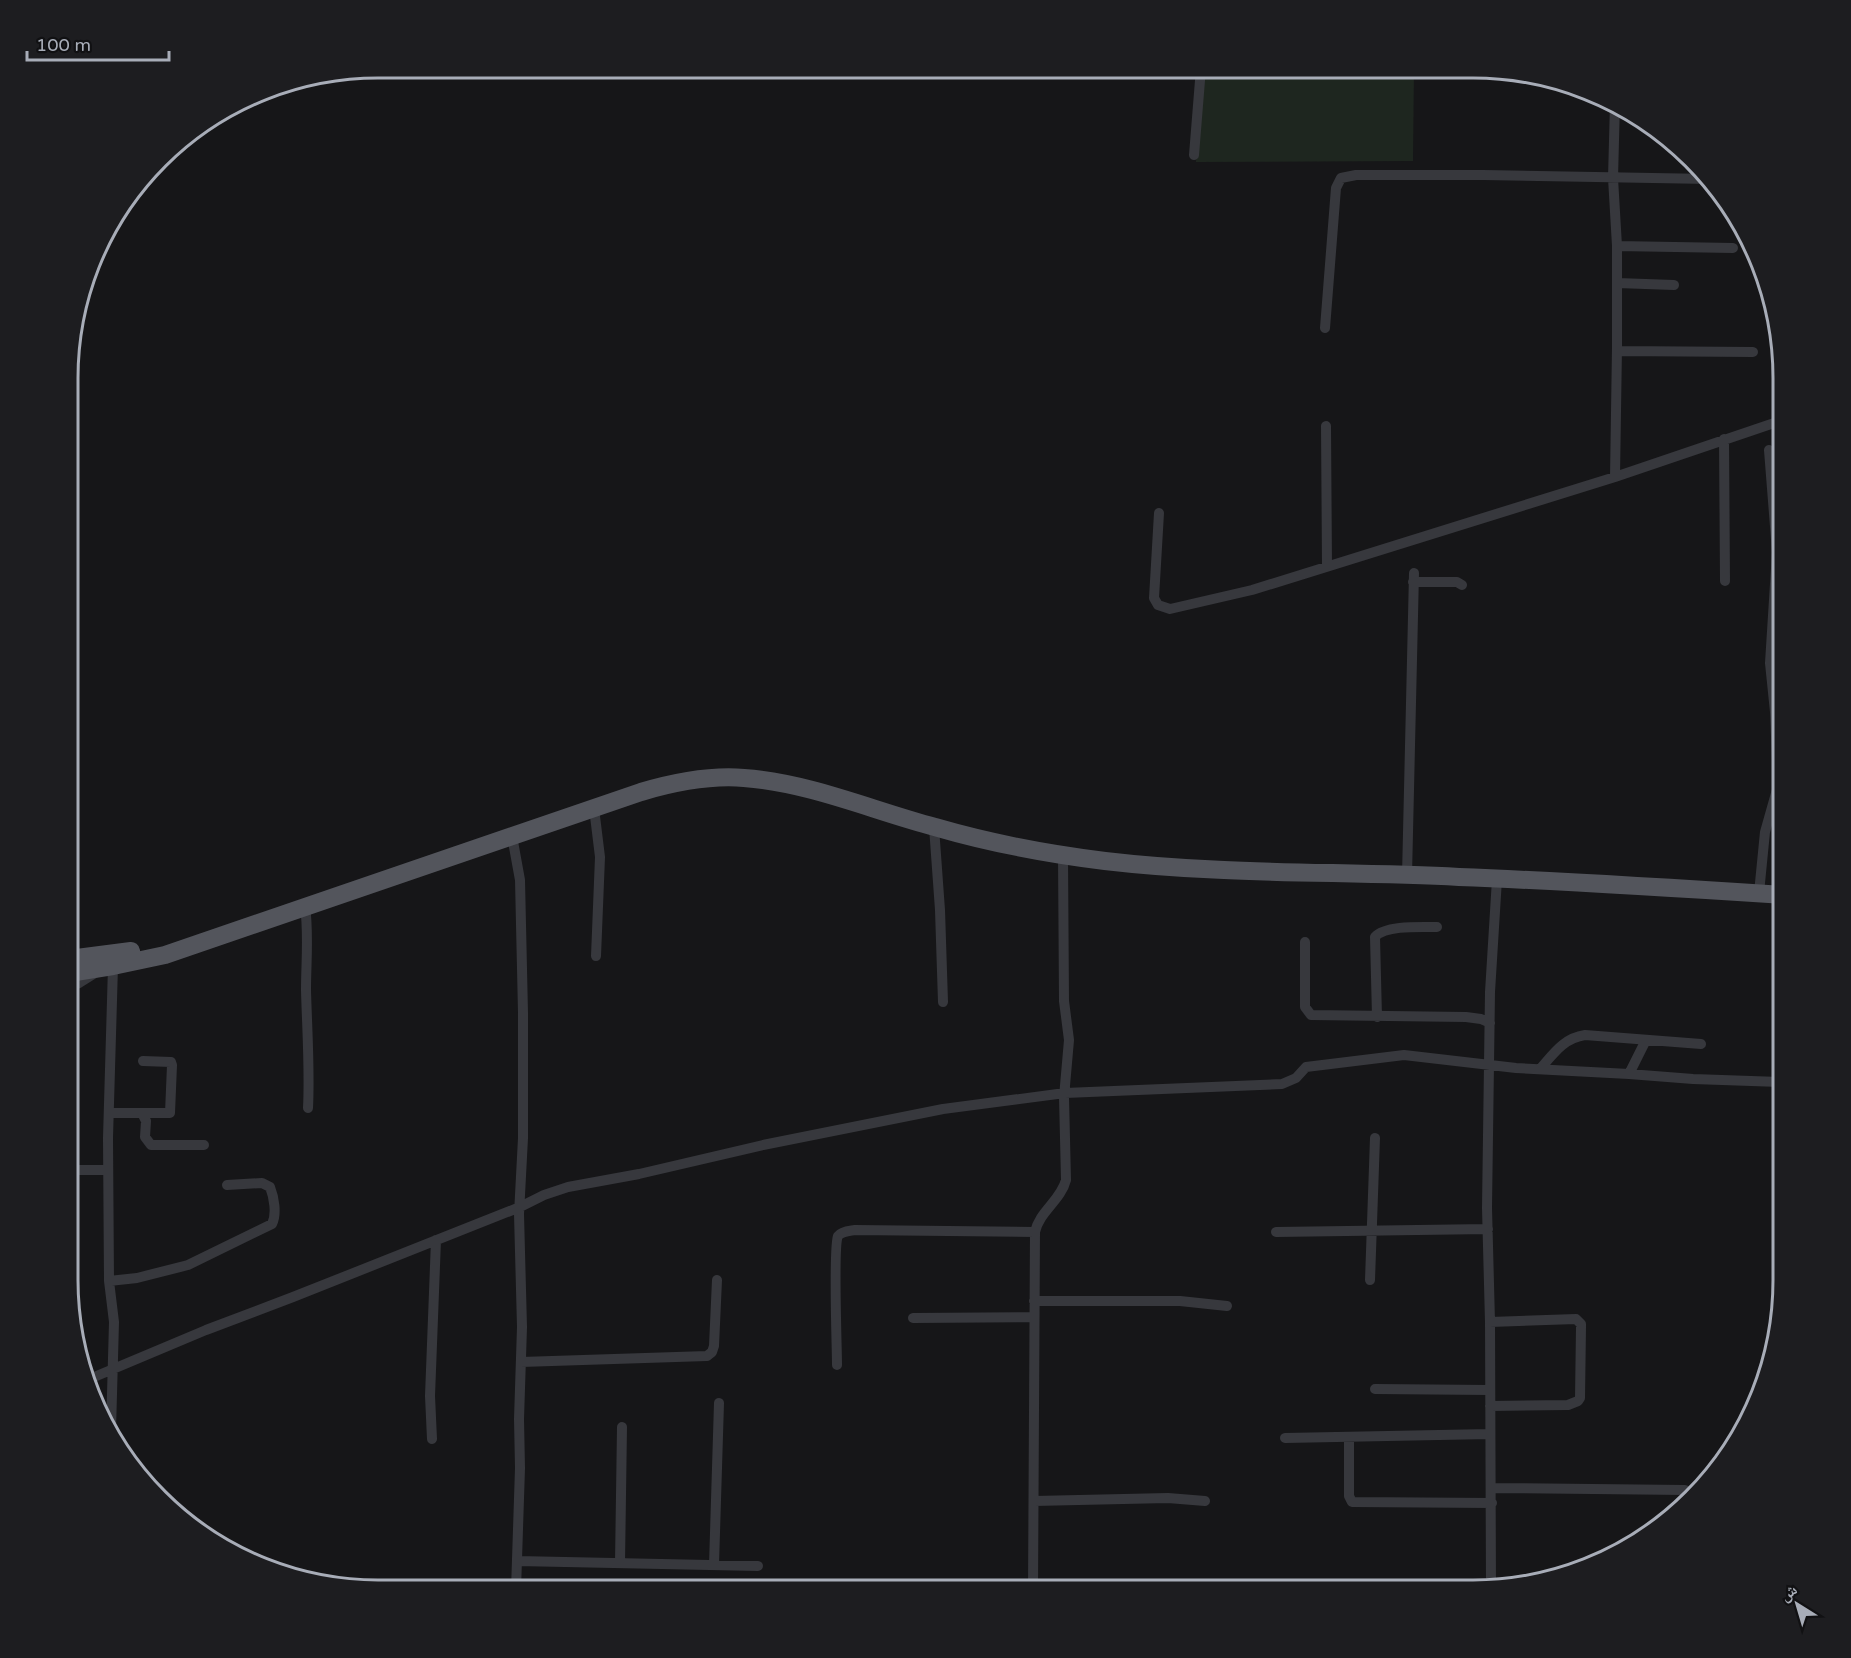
<svg xmlns="http://www.w3.org/2000/svg" width="1851" height="1658" viewBox="0 0 1851 1658" font-family="'Varela Round','Noto Naskh Arabic',sans-serif">
<rect width="100%" height="100%" fill="#161618"/>
<!-- green -->
<path fill="#1e261f" d="M1203,68H1414L1413,161L1196,162Z"/>
<g fill="none" stroke-linecap="round" stroke-linejoin="round">
<!-- minor -->
<path stroke="#37383d" stroke-width="10" d="M1194,155L1201,68
M1617,246L1733,248
M1617,283L1674,285
M1325,328L1336,188L1341,178L1356,175H1483L1710,179
M1617,351L1753,352
M1326,426L1327,566
M1724,439L1725,581
M1615,477L1617,347V246L1613,178L1615,103
M1159,513L1154,598L1158,605L1170,609L1252,590L1615,477L1783,420
M1413,582H1457L1462,585
M594,808L600,857L596,956
M934,827L940,910L943,1002
M512,836L520,880L523,1013V1138L519,1214L522,1327L519,1419L520,1468L516,1590
M1407,876L1414,573
M1759,893L1765,832L1778,786L1775,712L1770,663L1777,552L1769,450
M305,906C309,934 306,962 306,990C307,1029 310,1069 308,1108
M1305,942V1007L1311,1015L1466,1017L1481,1019L1490,1023
M69,987L79,983L95,973
M1377,1017L1375,937C1385,925 1421,927 1437,927
M1540,1069C1554,1053 1564,1038 1585,1035L1701,1044
M1629,1074L1646,1040
M109,1113H142L146,1121L145,1137L151,1145H204
M142,1113H170L172,1065L171,1062L143,1061
M68,1170H108
M1276,1232L1488,1229
M1370,1280L1375,1138
M109,1281L137,1278L188,1265L272,1224C277,1214 274,1197 270,1187L262,1183L227,1185
M1034,1301H1180L1227,1306
M913,1318L1034,1317
M521,1362L707,1356L712,1352L714,1346L717,1280
M837,1365C837,1347 833,1246 838,1236C842,1231 850,1231 855,1230L1035,1232
M87,1380L206,1330L293,1297L520,1207L544,1195L568,1187L639,1174L763,1145L943,1109L1065,1093L1282,1084L1296,1078L1306,1067L1404,1055L1516,1068L1629,1074L1693,1079L1783,1082
M1375,1389L1489,1390
M1490,1406L1568,1405L1578,1401L1580,1398L1581,1327V1324L1576,1319L1490,1322
M111,1430L114,1322L109,1281L108,1138L113,966
M1349,1437V1496L1352,1502L1492,1503
M1285,1438L1490,1434
M432,1439L430,1396L436,1240
M1492,1488L1685,1490L1694,1494
M1034,1501L1168,1498L1205,1501
M237,1554V1551
M517,1561L758,1566
M620,1563L622,1427
M714,1565L719,1403
M1033,1590L1035,1232C1039,1212 1061,1200 1066,1180L1064,1097L1069,1040L1064,1001L1063,856
M1491,1590L1490,1322L1487,1208L1490,992L1497,879"/>
<!-- primary -->
<path stroke="#53555c" stroke-width="18" d="M69,959L131,951
M69,973L113,966L165,955L641,792C675,782 709,775 744,778C810,783 871,810 935,827C990,843 1048,854 1105,861C1223,875 1341,871 1459,877C1567,881 1675,888 1783,895"/>
</g>
<!-- crop -->
<path d="M0 0H1851V1658H0ZM378 78H1473A300 300 0 0 1 1773 378V1280A300 300 0 0 1 1473 1580H378A300 300 0 0 1 78 1280V378A300 300 0 0 1 378 78Z" fill="#1d1d20" fill-rule="evenodd"/>
<path fill="none" stroke="#a8adb8" stroke-width="3" d="M378 78H1473A300 300 0 0 1 1773 378V1280A300 300 0 0 1 1473 1580H378A300 300 0 0 1 78 1280V378A300 300 0 0 1 378 78Z"/>
<!-- north arrow -->
<g transform="translate(1797 1604) rotate(323)" stroke="#111113" stroke-width="4.5" paint-order="stroke">
<path d="M0-4.5L10 22L0 15L-10 22Z" fill="#a8adb8"/>
<text y="-9" font-size="16" font-weight="bold" text-anchor="middle" fill="#a8adb8">ش</text>
</g>
<!-- scale -->
<path d="M27 51v9h142v-9" fill="none" stroke="#a8adb8" stroke-width="3"/>
<text x="36" y="51" font-size="18" fill="#a8adb8" stroke="#111113" stroke-width="4.5" paint-order="stroke">100 m</text>
</svg>
